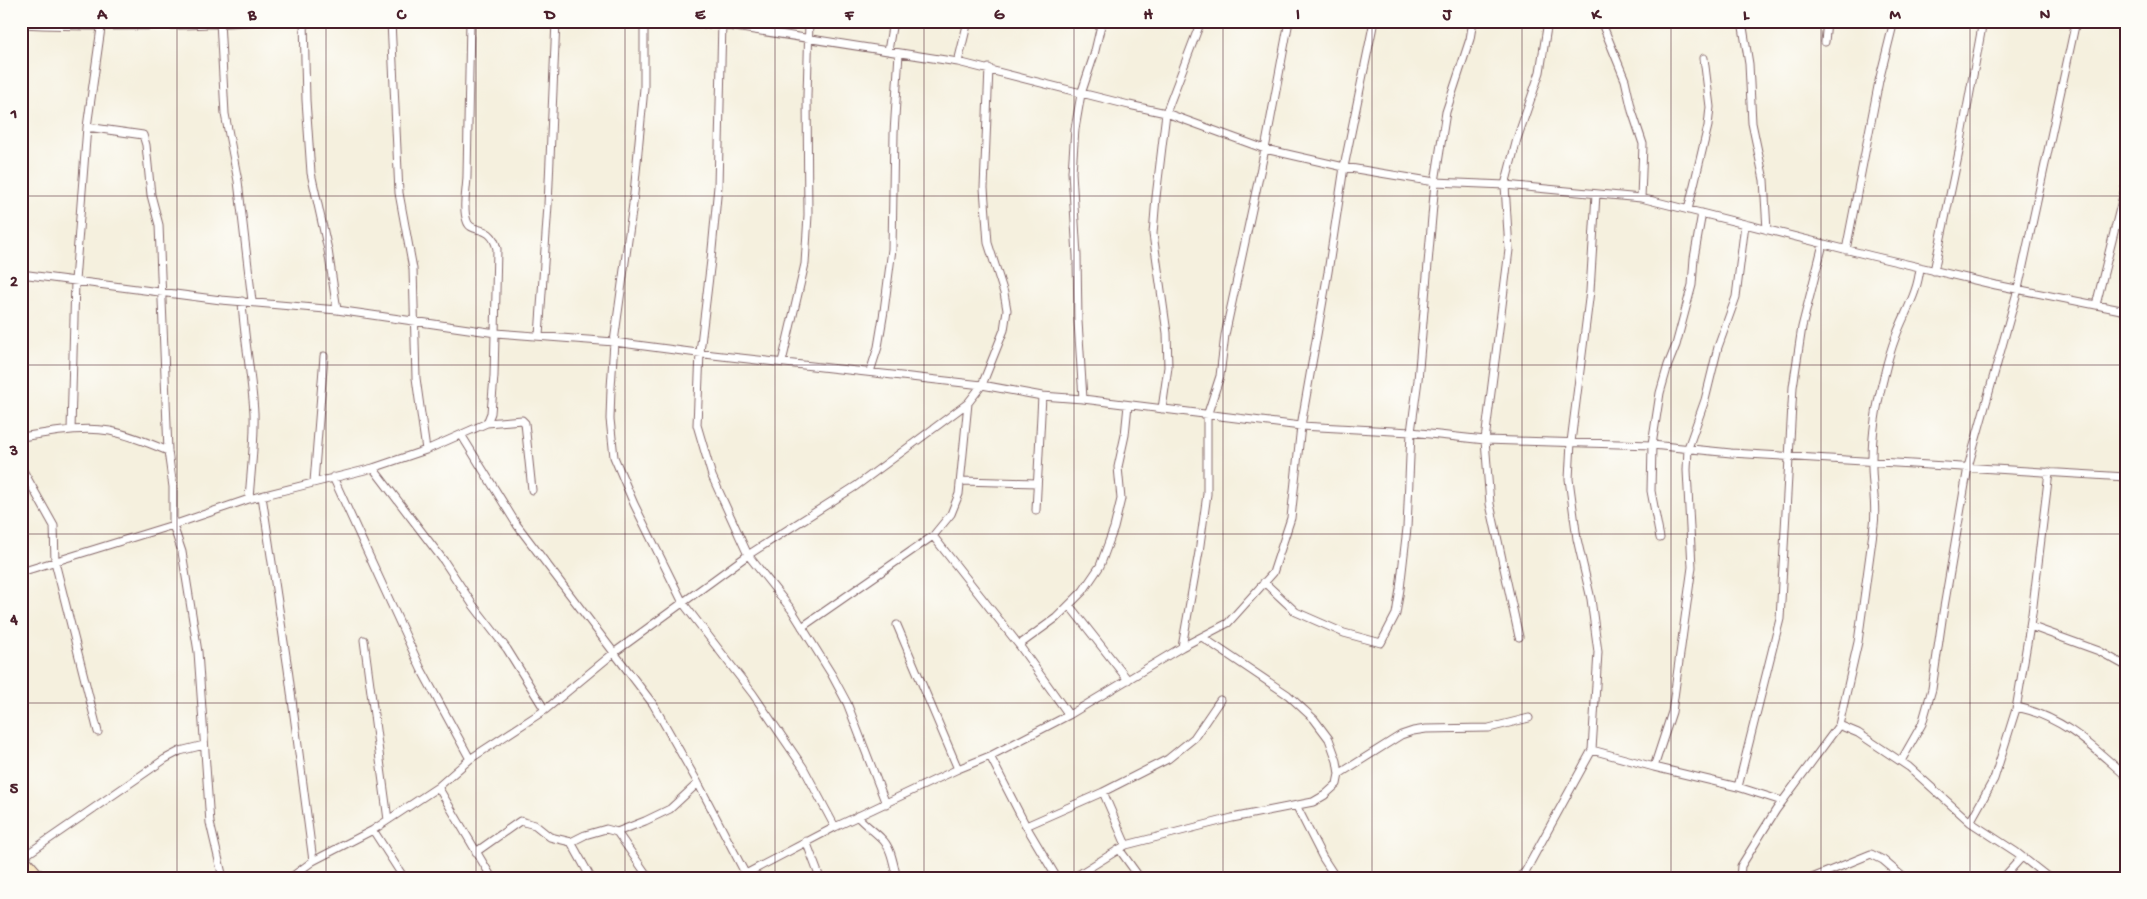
<svg xmlns="http://www.w3.org/2000/svg" width="2147" height="899" viewBox="0 0 2147 899" font-family="'Gochi Hand',sans-serif">
<rect width="100%" height="100%" fill="#fdfcf7"/>
<filter id="ink" filterUnits="userSpaceOnUse"><feTurbulence type="fractalNoise" baseFrequency=".02" numOctaves="2"/><feDisplacementMap in="SourceGraphic" scale="10" xChannelSelector="R" yChannelSelector="G"/><feConvolveMatrix kernelMatrix="1 2 1 2 8 2 1 2 1" color-interpolation-filters="sRGB"/></filter>
<filter id="wash" filterUnits="userSpaceOnUse"><feTurbulence type="fractalNoise" baseFrequency=".0096" numOctaves="4" result="noise"/><feDisplacementMap in="SourceGraphic" scale="20" xChannelSelector="R" yChannelSelector="G"/><feGaussianBlur stdDeviation="1.12" result="paint"/><feColorMatrix in="noise" values="0 0 0 0 0 0 0 0 0 0 0 0 0 0 0 0 0 1.4 0 .05"/><feComposite in="paint" operator="in"/></filter>
<g filter="url(#wash)">
<rect width="100%" height="100%" fill="#f5f0de"/>
</g>
<g filter="url(#ink)">
<g fill="none" stroke-linecap="round" stroke-linejoin="round">
<defs>
<path id="street" d="M220,21L225,114L238,181L252,301
M304,21L306,100L311,173L328,250L337,310
M391,21L399,193L413,269L416,378L426,450
M552,21H567
M644,21V88L633,204L614,342L611,388L610,419L614,457L634,504L683,603L753,694L803,767L835,827
M656,21L722,25L958,62L1129,105L1166,113L1265,149L1344,167L1435,182L1505,185L1641,198L1872,256L1996,285L2126,311
M1601,21L1625,80L1632,111L1643,144L1641,198
M1742,21L1749,64L1752,123L1764,180L1767,230
M722,22L718,186L711,260L700,352L697,425L712,476L748,555L791,609L832,675L847,703L886,804
M21,24C102,28 185,26 265,21
M1825,42L1827,21
M888,51L893,21
M958,62L968,21
M87,127L143,135L146,145L151,195L159,225L168,451L173,487V525L182,552L198,652L210,823L223,878
M1688,210L1708,126L1710,107L1704,58
M1846,250L1879,81L1894,21
M1934,271L1959,152L1983,21
M21,274L221,300L337,310L496,333L614,342L713,355L982,385L1042,396L1083,399L1301,426L1411,432L1485,440L1652,445L1731,453L2126,477
M242,301C244,339 252,376 254,413C255,442 251,470 249,499
M2096,305L2126,184
M539,336L548,205L556,21
M782,362L805,264L808,215L807,96L809,21
M870,372L878,347L884,311L892,249L894,133L899,53
M1083,399L1078,321L1077,256L1072,172L1075,129L1081,94L1094,55L1102,21
M968,403L959,494L951,514L933,536L1019,645L1069,715
M1162,409L1168,367L1167,333L1153,234L1156,197L1166,113L1201,21
M487,423L522,420L525,423L532,490
M71,430L75,281L87,127L102,21
M462,436L517,525L653,704L698,783L745,873
M21,437C50,433 81,426 110,431C130,435 149,443 168,451
M21,467L54,526L55,562L98,732
M373,468L444,561L473,605L507,649L545,710
M333,477L421,669L470,759
M962,481L1037,483
M314,482L324,356
M262,496L288,669L313,861
M1036,510L1042,396
M1660,538L1651,491L1652,445L1660,393L1668,365L1676,345L1692,285L1694,258L1702,213
M21,572L173,525L249,499L373,468L426,450L487,423L491,413L494,376L497,249C491,222 471,235 467,221C462,207 467,189 467,175C468,124 469,72 470,21
M1264,582L1296,612L1344,633L1381,643L1396,614L1400,589L1407,528L1411,432L1418,380L1435,182L1446,112L1470,39L1473,21
M1069,605L1128,680
M897,625L958,769
M2030,626L2099,651L2126,666
M802,627L933,536
M1519,637L1490,504L1485,440L1509,250L1505,185L1517,139L1540,72L1548,21
M364,640L388,820
M1019,645L1056,618L1083,591L1100,566L1114,528L1121,499L1118,467L1125,435L1128,405
M1182,647L1228,623L1273,573L1291,518L1301,426L1328,272L1344,167L1374,21
M2017,707C2063,717 2092,746 2126,776
M1839,725L1858,642L1874,525C1877,503 1871,482 1872,460C1872,432 1877,403 1884,376C1887,363 1891,349 1896,336C1905,312 1918,293 1920,267
M1592,750L1654,767L1672,712L1692,567L1687,470L1688,448L1705,400L1718,347L1736,297L1745,224
M990,756L1026,826L1057,878
M1901,761L1922,724L1932,689L1943,613L1968,467L2018,289L2076,21
M1654,767L1738,787L1782,801
M1339,774L1401,735L1413,731L1426,729L1489,728L1529,718
M438,787L492,878
M1738,787L1780,619L1793,387L1802,327L1823,244
M1103,792L1126,845
M1297,807L1323,858L1336,878
M857,816C865,825 873,830 881,838C892,848 893,864 897,878
M1970,822L1994,779L2016,709L2032,614L2049,472
M1026,826L1103,792L1168,759L1194,738L1220,700
M373,830L404,878
M617,832L649,878
M806,841L820,878
M571,842L591,878
M1119,849L1140,878
M476,852L520,821L535,825L550,837L571,842L585,835L606,829L617,832L645,821L670,809L698,783
M23,857L165,759L180,751L204,745
M290,878L313,861L373,830L438,787L470,759L545,710L615,652L748,555L856,486L968,403L982,385L1004,330L1007,310L1004,293L988,243L984,188L989,68
M738,878L835,827L958,769L990,756L1069,715L1182,647L1199,552L1207,494V416L1220,376L1225,335L1265,149L1289,21
M1073,878L1126,845L1232,818L1313,802L1325,795L1337,784L1339,774L1337,761L1329,739L1314,719L1288,695L1202,637
M1518,878L1525,872L1592,750L1598,652L1591,599L1577,539L1569,479L1571,442L1590,291L1596,194
M1740,878L1741,866L1776,810L1839,725L1858,733L1909,767L1970,822L2016,852L2049,878
M1812,878L1871,854L1883,860L1904,878
M2003,878L2022,857"/>
<path id="secondary" d="M21,855L41,878"/>
</defs>
<!-- street casing -->
<use href="#street" stroke="#86686a" stroke-width="9"/>
<!-- secondary casing -->
<use href="#secondary" stroke="#86686a" stroke-width="12"/>
<!-- street -->
<use href="#street" stroke="#fff" stroke-width="7"/>
<!-- secondary -->
<use href="#secondary" stroke="#f9e7c3" stroke-width="10"/>
</g>
</g>
<!-- grid -->
<path fill="none" stroke="#4a1f2b" stroke-width="1" stroke-opacity="0.55" d="M177,21V878M326,21V878M476,21V878M625,21V878M775,21V878M924,21V878M1074,21V878M1223,21V878M1372,21V878M1522,21V878M1671,21V878M1821,21V878M1970,21V878M21,196H2126M21,365H2126M21,534H2126M21,703H2126"/>
<!-- margin -->
<rect width="2147" height="899" fill="none" stroke="#fdfcf7" stroke-width="55"/>
<rect x="28" y="28" width="2092" height="844" fill="none" stroke="#4a1f2b" stroke-width="2"/>
<g font-size="16" text-anchor="middle" font-weight="bold" fill="#4a1f2b">
<text x="102" y="19">A</text>
<text x="252" y="19">B</text>
<text x="401" y="19">C</text>
<text x="550" y="19">D</text>
<text x="700" y="19">E</text>
<text x="849" y="19">F</text>
<text x="999" y="19">G</text>
<text x="1148" y="19">H</text>
<text x="1298" y="19">I</text>
<text x="1447" y="19">J</text>
<text x="1596" y="19">K</text>
<text x="1746" y="19">L</text>
<text x="1895" y="19">M</text>
<text x="2045" y="19">N</text>
<text x="14" y="118">1</text>
<text x="14" y="286">2</text>
<text x="14" y="455">3</text>
<text x="14" y="624">4</text>
<text x="14" y="793">5</text>
</g>
</svg>
